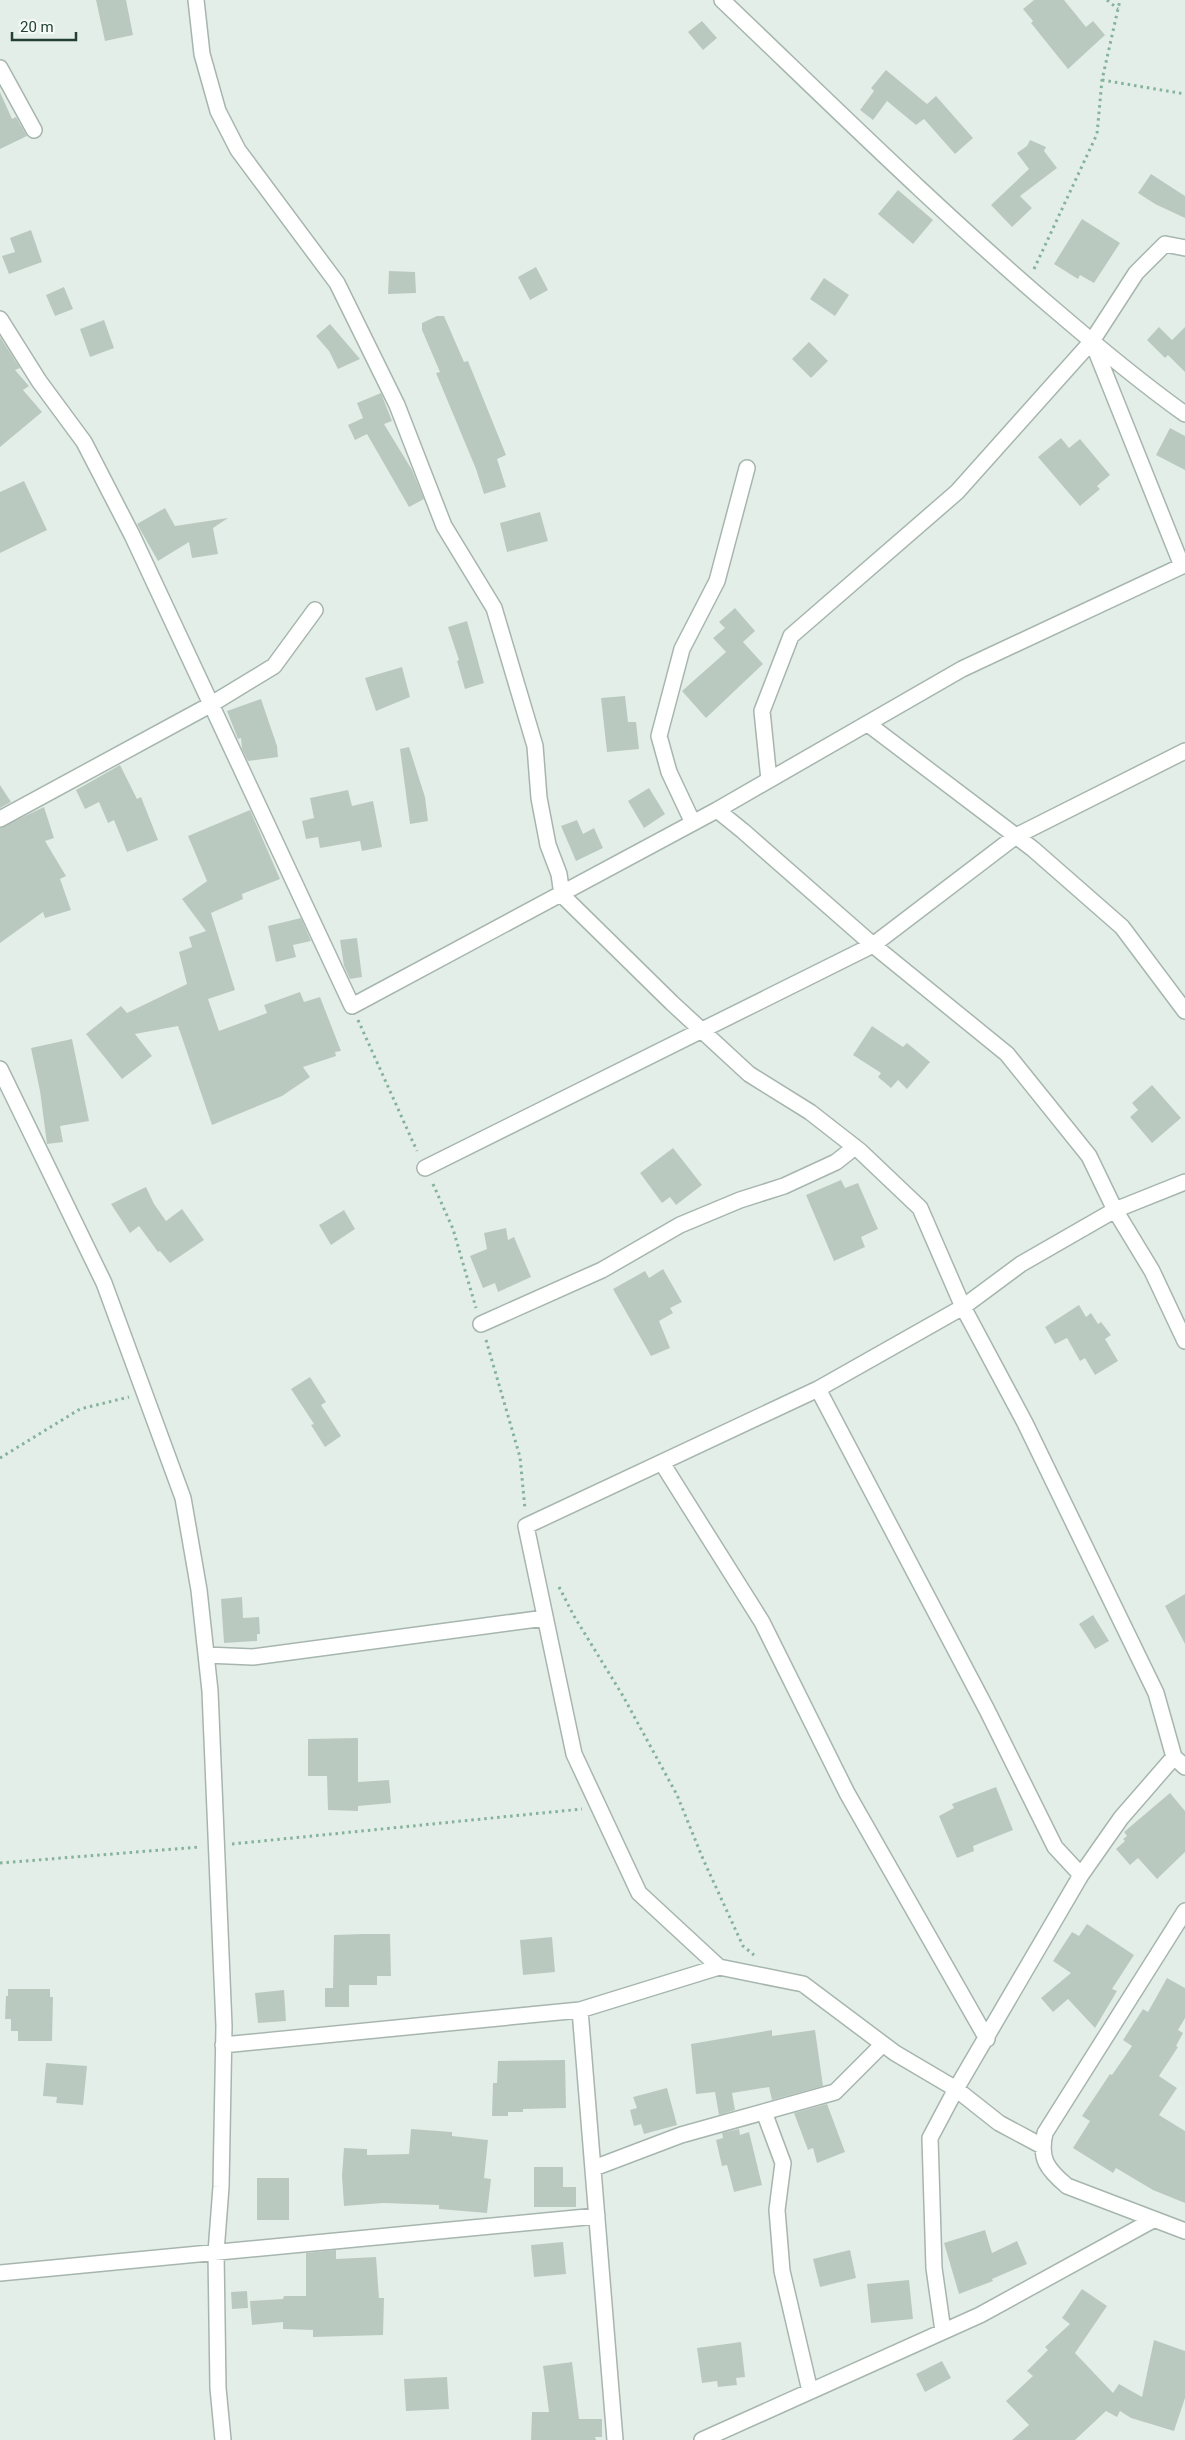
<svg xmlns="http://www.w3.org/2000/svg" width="1185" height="2440" viewBox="0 0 1185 2440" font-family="Roboto,sans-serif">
<rect width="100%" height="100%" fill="#e4eee8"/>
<!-- building -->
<path fill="#bac9c0" d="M96,0H126L133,35L105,41Z
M1034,0H1064L1086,27L1093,21L1105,35L1068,69L1031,23L1033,21L1023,9Z
M702,21L717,38L703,50L688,32Z
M886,70L927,104L936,96L973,138L955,154L924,119L916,125L887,101L873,120L860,110L874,91L871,88Z
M0,92L12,119L16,117L27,136L0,149Z
M1030,140L1046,147L1044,151L1057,168L1020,196L1032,208L1012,227L991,205L1029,169L1017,153L1027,146Z
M1151,174L1185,196V218L1155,204L1138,193Z
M898,190L933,220L913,244L878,214Z
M1082,219L1120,243L1094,283L1080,275L1078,279L1054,264Z
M31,230L42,262L9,274L2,256L15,252L10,238Z
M536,267L548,290L530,300L518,277Z
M389,271L415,272L416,293L388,294Z
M824,278L849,295L835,316L810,299Z
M64,287L73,309L55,316L46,295Z
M437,316H444L464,362L468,361L506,455L497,459L506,487L484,494L476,469L436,373L440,372L422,330V323Z
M104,320L114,348L90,357L80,329Z
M330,324L360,359L338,369L329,351L316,336Z
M1159,327L1172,340L1185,327V372L1168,355L1165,358L1147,340Z
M0,337L20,368L15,370L29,386L23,390L42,412L0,447Z
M809,342L828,361L811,378L792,359Z
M381,393L392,421L384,424L412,470L424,499L409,507L367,434L355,440L348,425L363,418L357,403Z
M1170,428L1185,436V470L1156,455Z
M1061,438L1069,448L1080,439L1110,475L1097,486L1100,489L1080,506L1038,457Z
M24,481L47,530L0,553V492Z
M165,508L175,526L228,518L213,528L218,554L192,558L189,542L158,561L137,524Z
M540,512L548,541L507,552L500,523Z
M735,608L755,631L743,642L763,664L706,718L682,691L726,652L713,638L725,628L719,622Z
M467,621L484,683L465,689L457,661L459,660L448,627Z
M402,667L410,697L376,711L365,678Z
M625,696L628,722H636L639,749L607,752L601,698Z
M261,699L277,746L278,757L248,761L242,749L241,738L238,739L227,711Z
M409,747L425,797L428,821L410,824L400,749Z
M120,765L137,799L141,797L158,840L127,852L114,820L108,823L99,802L85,809L76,790Z
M0,785L11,802L0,808Z
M649,788L665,814L644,828L628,801Z
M348,790L352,806L373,801L382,847L362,851L360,841L320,848L318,837L306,839L302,821L314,818L310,798Z
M44,807L54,838L45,841L66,876L60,879L71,910L45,918L43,912L0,943V828Z
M250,810L280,879L242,894L243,899L211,913L235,990L208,999L219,1031L267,1013L264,1005L300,992L304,1002L320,997L341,1051L335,1052L336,1056L303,1067L310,1077L282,1096L212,1125L178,1026L135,1034L152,1056L122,1079L86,1034L121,1006L127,1013L187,984L179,952L192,947L189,937L206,931L182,899L207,881L188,836Z
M577,820L583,834L594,828L603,848L576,861L561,826Z
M301,918L311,941L293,945L296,957L276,962L268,926Z
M357,938L362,977L350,979L344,966L340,940Z
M872,1026L903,1047L907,1043L930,1062L907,1089L898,1080L891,1088L878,1077L881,1073L853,1055Z
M72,1039L89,1121L60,1126L63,1142L47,1144L40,1091L31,1048Z
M1152,1085L1181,1118L1152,1143L1130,1117L1138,1110L1132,1103Z
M673,1148L702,1185L676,1205L670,1197L662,1203L640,1173Z
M841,1180L845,1188L858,1183L878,1229L861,1237L865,1247L834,1261L806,1195Z
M146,1187L154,1204L166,1221L182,1209L204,1240L170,1263L160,1251L158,1252L139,1226L130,1233L111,1204Z
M344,1210L355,1229L331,1245L319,1225Z
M506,1228L508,1240L514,1237L531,1277L498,1292L495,1283L483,1288L470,1256L487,1249L484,1233Z
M663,1269L682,1302L670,1308L673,1313L659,1321L670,1348L651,1356L613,1289L645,1271L649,1278Z
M1079,1305L1086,1317L1091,1313L1098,1324L1101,1322L1111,1335L1105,1339L1118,1361L1095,1375L1085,1358L1080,1361L1067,1338L1055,1344L1045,1327Z
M310,1377L326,1402L321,1405L341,1436L325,1447L311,1425L314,1424L291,1389Z
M1185,1594V1644L1165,1606Z
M242,1597L243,1618L259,1617L260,1634H257V1641L224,1643L221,1599Z
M1093,1615L1109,1641L1095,1649L1079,1624Z
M358,1738V1782L389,1780L391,1803L358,1806V1811L328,1810L327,1776H308V1739Z
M996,1787L1013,1830L973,1846L974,1851L957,1858L939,1816L954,1808L952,1804Z
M1170,1793L1185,1811V1852L1157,1879L1138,1858L1130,1865L1116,1849L1125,1841L1123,1839L1127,1836L1124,1832Z
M1087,1924L1134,1955L1112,1989L1117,1991L1095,2028L1068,1999L1053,2012L1041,1998L1071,1973L1053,1961L1072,1932L1079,1936Z
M362,1934H390L391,1976H377V1985H349V2007H325V1988H333L334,1935Z
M552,1937L555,1972L523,1975L520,1940Z
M1167,1978L1185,1988V2018L1178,2030L1183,2033L1176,2046L1178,2047L1159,2076L1177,2088L1159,2115L1185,2131V2203L1153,2190L1116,2168L1113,2173L1073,2148L1090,2121L1082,2116L1110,2074L1112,2075L1132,2046L1123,2040L1143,2009L1148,2012Z
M8,1989H50V1997H53L52,2041H18V2031H11V2019H5L6,1996H8Z
M284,1990L286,2021L258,2023L255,1993Z
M772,2030V2036L815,2030L823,2086L772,2100L769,2087L732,2093L735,2110L719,2115L715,2092L696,2094L691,2044Z
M565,2060L566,2108L523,2109V2112H508V2116H492L493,2083H497L498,2061Z
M46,2063L87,2066L83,2105L56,2103L57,2097L43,2096Z
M667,2088L677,2125L644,2134L641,2124L634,2126L630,2110L637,2108L633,2097Z
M827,2104L845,2152L817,2163L813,2148L808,2150L794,2113Z
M411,2129L452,2132V2136L488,2140L484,2178L491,2179L487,2213L439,2209V2205L383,2203L344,2206L342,2176L344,2148L367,2149V2155L409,2154Z
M739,2129L740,2135L749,2132L762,2185L734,2192L727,2165L722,2166L716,2140L723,2138L722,2133Z
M534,2167H563V2187H576V2207H534Z
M257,2178H289V2220H257Z
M985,2230L992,2253L1017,2241L1027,2264L992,2279L993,2281L959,2294L944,2243Z
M563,2242L566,2274L534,2277L531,2245Z
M336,2250V2259L376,2257L379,2298H384L383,2335L313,2337V2330L283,2329V2322L252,2325L250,2301L283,2299L284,2296H306V2253Z
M850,2250L856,2278L820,2287L813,2259Z
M909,2280L913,2319L871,2323L867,2284Z
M1082,2289L1107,2306L1075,2353L1113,2393L1119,2384L1142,2397L1154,2340L1185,2351V2398L1174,2431L1131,2418L1120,2411L1117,2417L1106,2411L1075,2440H1012L1029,2425L1006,2401L1033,2376L1027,2371L1048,2350L1045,2347L1070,2324L1062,2318Z
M247,2291L248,2308L232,2309L231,2292Z
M741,2342L745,2377L736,2378L737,2385L718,2387L717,2381L702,2383L697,2348Z
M942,2361L951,2378L925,2392L916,2374Z
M572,2362L579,2419H602V2437H595L596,2440H531L532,2412H549L543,2366Z
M447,2377L449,2409L406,2411L404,2379Z"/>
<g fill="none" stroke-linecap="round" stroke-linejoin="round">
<defs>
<path id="minor" d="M196,0L202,54L218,111L238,150L337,283L397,405L444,526L494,608L535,746L539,798L548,845L559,874L562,895L672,1003L749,1074L810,1112L860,1151L920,1208L963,1307L1025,1423L1156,1693L1174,1757L1185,1767
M722,0C832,105 939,211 1055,310C1097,346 1140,382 1185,414
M0,68L34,130
M0,319L39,381L84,442L132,535L352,1006L717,810L743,831L873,945L1007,1054L1089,1156L1115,1210L1152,1271L1185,1341
M868,724L1033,849L1122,927L1185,1011
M769,780L762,711L791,636L957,492L1092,341L1136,273L1165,244L1185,248
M717,810L962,669L1182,566L1092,341
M0,819L210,705L274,666L315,610
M693,823L669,772L659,736L682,649L717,581L747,468
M0,1069L104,1283L183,1498L199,1590L210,1691L224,2026L221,2187L216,2252L218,2388L223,2440
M425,1168L873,945L1016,836L1185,751
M481,1324L602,1270L680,1225L740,1200L784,1186L836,1162L855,1147
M818,1389L987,1710L1055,1847L1081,1875
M662,1463L762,1622L847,1793L987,2039
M206,1655L253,1657L545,1618
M1185,1911L1045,2133C1039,2159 1047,2169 1067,2186L1185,2231
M719,1967L803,1984L895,2053L956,2089L999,2123L1042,2146
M223,2045L580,2010
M764,2112L783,2163L777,2210L782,2271L810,2391
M594,2168L681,2135L835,2092L883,2044
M0,2273L597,2216
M943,2331L934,2268L930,2138L956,2089L1081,1875L1121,1818L1174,1757
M615,2440L580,2010L719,1967L639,1893L574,1754L526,1526L818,1389L963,1307L1021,1264L1115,1210L1185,1182
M702,2440L980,2315L1153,2220"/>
</defs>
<!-- minor casing -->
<use href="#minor" stroke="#a6b6ae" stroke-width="18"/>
<!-- path -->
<path stroke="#84b29b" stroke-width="3" stroke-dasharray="2.5 4" stroke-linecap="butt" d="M1107,0L1118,9
M1102,80L1185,94
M1034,269L1097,134L1102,80L1120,0
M358,1020L417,1151
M433,1184L453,1229L476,1308
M486,1340L520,1457L525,1509
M0,1458L80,1409L129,1397
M559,1587L574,1616L623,1696L677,1795L703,1859L743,1946L754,1955
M232,1844L582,1809
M0,1863L199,1847"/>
<!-- minor -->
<use href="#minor" stroke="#fff" stroke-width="15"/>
</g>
<!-- scale -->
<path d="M12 32v8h64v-8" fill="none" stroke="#234033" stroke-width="2.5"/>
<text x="20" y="32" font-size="15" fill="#234033" stroke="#f5faf7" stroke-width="4" paint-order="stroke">20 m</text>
</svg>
